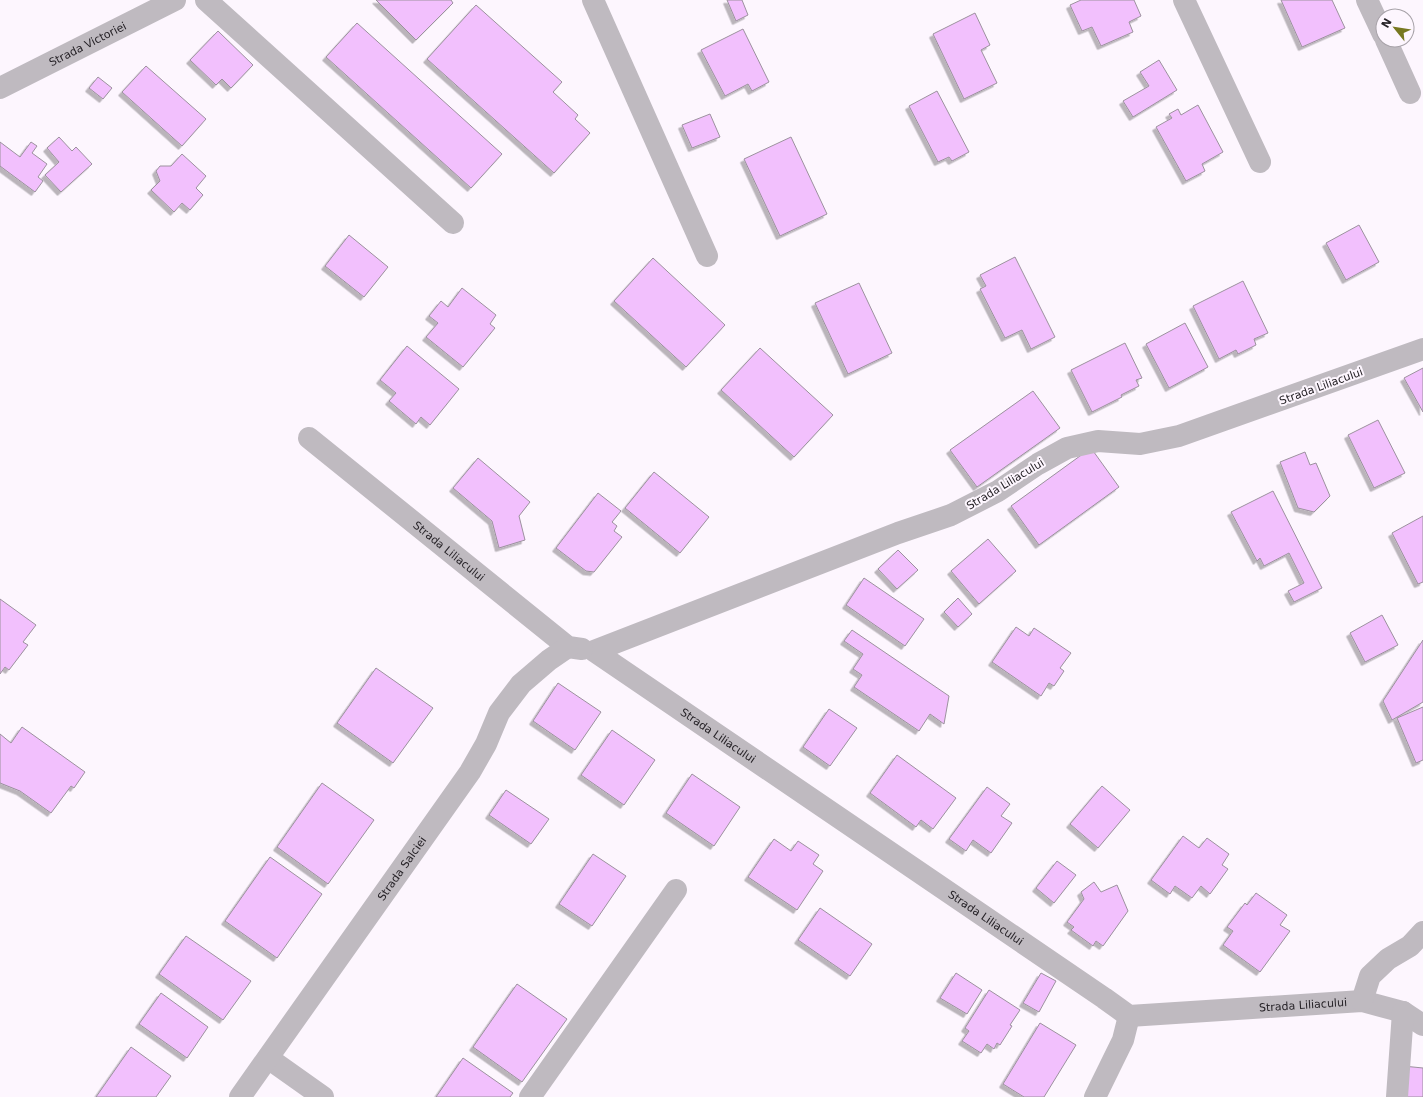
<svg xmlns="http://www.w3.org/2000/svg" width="1423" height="1097" viewBox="0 0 1423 1097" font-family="'DejaVu Sans',sans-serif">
<defs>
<filter id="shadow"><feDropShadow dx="-3.5" dy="3.5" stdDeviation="0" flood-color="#0004"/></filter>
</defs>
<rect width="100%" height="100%" fill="#fdf6fe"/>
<!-- building -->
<path fill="#f2c0fd" stroke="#9c919e" filter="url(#shadow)" d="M376,0H451L453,3L416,40Z
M727,0H742L748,15L736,21Z
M1081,0H1134L1141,16L1129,22L1133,32L1101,46L1092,27L1082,31L1070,5Z
M1281,0H1332L1345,28L1302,47Z
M476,5L562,82L553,92L578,115L575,119L590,133L554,173L427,59Z
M975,13L990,45L981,50L997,83L964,99L933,34Z
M357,23L502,154L471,188L326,57Z
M743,29L769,82L752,91L748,84L725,96L701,50Z
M218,31L253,65L231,88L222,79L216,85L190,60Z
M1159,60L1177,90L1133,117L1123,101L1149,86L1140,72Z
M146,66L206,119L182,146L122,92Z
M98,77L112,88L103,99L89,88Z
M937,91L969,152L952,161L949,157L938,162L909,106Z
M1198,105L1223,152L1202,164L1205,171L1186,181L1156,127L1172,118L1169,114L1178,109L1181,115Z
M710,114L720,137L692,148L682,125Z
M59,137L72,151L76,147L92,164L61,192L45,175L59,162L47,148Z
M791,137L827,214L780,236L744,159Z
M0,142L20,157L31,142L37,146L32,153L47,164L38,177L43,181L35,192L0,166Z
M182,154L206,176L196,188L203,195L190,210L182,203L174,212L151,190L160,181L156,171L160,166H171Z
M1359,225L1379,262L1346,280L1326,243Z
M349,235L388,267L364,297L325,266Z
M1015,257L1055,337L1031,349L1022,330L1005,338L980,289L986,286L980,275Z
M653,258L725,325L686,367L614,301Z
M1243,281L1268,333L1254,339L1256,345L1238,354L1236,350L1219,359L1193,306Z
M859,283L892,353L848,374L815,303Z
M462,288L496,315L490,324L495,328L463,367L426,337L438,323L429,316L441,301L448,307Z
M1185,323L1208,367L1169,388L1146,344Z
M1125,343L1142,378L1136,380L1139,386L1121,395L1122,397L1092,412L1071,370Z
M407,346L459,389L430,425L421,417L416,424L389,401L396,393L380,380Z
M760,348L833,415L794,457L721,390Z
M1423,368V412L1404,378Z
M1033,391L1060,428L977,487L950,450Z
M1378,420L1405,473L1374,488L1348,435Z
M1091,448L1119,487L1039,545L1011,506Z
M1305,452L1310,465L1316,463L1330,496L1314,512L1298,508L1280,462Z
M478,458L530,502L519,516L525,540L499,548L492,521L453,488Z
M654,472L709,517L680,553L625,508Z
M1273,491L1322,588L1294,602L1288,591L1304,583L1289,553L1264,566L1260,558L1257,561L1231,512Z
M598,493L621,511L612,522L617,526L614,531L622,537L594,572L586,571L556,548Z
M1423,516V582L1418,584L1392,533Z
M988,539L1016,571L979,604L951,571Z
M898,550L918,570L897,589L878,569Z
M864,578L924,619L905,646L846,605Z
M958,598L972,614L958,627L944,612Z
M0,599L36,625L23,642L28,645L9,670L5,667L0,674Z
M1382,615L1398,645L1365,662L1350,633Z
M1016,627L1029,636L1034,628L1071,653L1060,668L1064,671L1054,686L1049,683L1041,696L992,662Z
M852,630L949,696L944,724L930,714L919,731L854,687L862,675L853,669L863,654L844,641Z
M1423,640V702L1392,720L1383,701Z
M376,668L433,708L393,763L337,723Z
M558,683L601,712L575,750L533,721Z
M1423,707V760L1416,763L1397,718Z
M829,709L857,728L830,766L803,747Z
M22,727L85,772L74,788L71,786L51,813L20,791L0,783V734L11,743Z
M612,730L655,760L624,805L581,775Z
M897,755L956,798L933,829L921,820L916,827L870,793Z
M692,774L740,807L714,846L666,813Z
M322,783L374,820L328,884L277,847Z
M1102,786L1130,810L1098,848L1070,824Z
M987,787L1010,804L1001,816L1012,823L991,853L973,840L966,851L949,839Z
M506,790L549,819L531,844L489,815Z
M1183,836L1199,848L1207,838L1229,854L1222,865L1228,869L1210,894L1201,886L1192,898L1175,886L1170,894L1151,880Z
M774,839L791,851L798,841L819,855L813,864L823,871L797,910L748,877Z
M593,854L626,876L592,926L559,904Z
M270,857L322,894L277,958L225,921Z
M1057,861L1076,875L1054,903L1036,888Z
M1094,882L1101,892L1117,885L1128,911L1103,946L1096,941L1093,946L1071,930L1074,927L1067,922L1084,899L1081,892Z
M1256,893L1287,915L1280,925L1290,931L1260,972L1223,945L1233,931L1227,927L1245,903L1247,905Z
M820,908L872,944L850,976L798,940Z
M186,936L251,981L223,1020L159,974Z
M956,973L982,990L967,1014L940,998Z
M1041,973L1056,981L1039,1012L1023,1003Z
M517,984L567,1019L522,1082L473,1047Z
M989,990L1020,1010L1010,1025L1012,1026L1000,1045L997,1043L994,1049L987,1044L981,1053L962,1041L969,1031L965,1028Z
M161,993L208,1027L187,1058L139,1024Z
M1040,1023L1076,1045L1044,1097H1024L1003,1084Z
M131,1047L171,1076L156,1097H96Z
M463,1058L513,1093L510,1097H436Z
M1403,1066L1423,1068V1097H1400Z"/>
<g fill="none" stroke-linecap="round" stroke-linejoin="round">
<!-- minor -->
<g stroke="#bfbac0" stroke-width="22">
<path d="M206,0L453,223"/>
<path d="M593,0L707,256"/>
<path d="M1184,0L1260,162"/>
<path d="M1367,0L1383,34"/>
<path d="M1386,40L1410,93"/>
<path id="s1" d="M0,88L175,0"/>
<path id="s2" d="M1423,349L1179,436L1140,444L1098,441L1067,448L1038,464L998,491L951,515L898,533L594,651L1104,998L1129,1016L1362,1001L1403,1012L1423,1025"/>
<path id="s3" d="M309,438L568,647L582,649"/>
<path d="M1362,1001L1370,976L1388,959L1410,946L1423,932"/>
<path d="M268,1058L323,1097"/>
<path id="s4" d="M240,1097L470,772L486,744L499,713L521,684L549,660L568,647"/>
<path d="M530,1097L676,890"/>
<path d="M1095,1097L1123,1040L1129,1016"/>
<path d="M1397,1097L1403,1012"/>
</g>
</g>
<g text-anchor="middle" stroke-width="4" stroke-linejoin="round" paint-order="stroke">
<!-- street labels -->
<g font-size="11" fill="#272328" stroke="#fdf6fe">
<text dy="4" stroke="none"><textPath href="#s1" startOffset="98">Strada Victoriei</textPath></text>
<text transform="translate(1321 386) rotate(-20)" y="4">Strada Liliacului</text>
<text transform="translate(1005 484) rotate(-31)" y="4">Strada Liliacului</text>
<text dy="4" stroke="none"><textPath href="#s3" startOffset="180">Strada Liliacului</textPath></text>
<text dy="4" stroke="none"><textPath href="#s2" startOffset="1039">Strada Liliacului</textPath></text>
<text dy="4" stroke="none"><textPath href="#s4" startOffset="280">Strada Salciei</textPath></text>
<text dy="4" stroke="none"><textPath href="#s2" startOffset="1363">Strada Liliacului</textPath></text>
<text dy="4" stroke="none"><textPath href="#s2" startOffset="1711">Strada Liliacului</textPath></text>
</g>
</g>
<!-- north arrow -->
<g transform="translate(1395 28) rotate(300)"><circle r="19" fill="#fdf6fe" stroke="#a7a2a8"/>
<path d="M0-3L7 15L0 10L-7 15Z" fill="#777820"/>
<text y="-6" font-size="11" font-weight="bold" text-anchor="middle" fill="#272328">N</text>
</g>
</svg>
